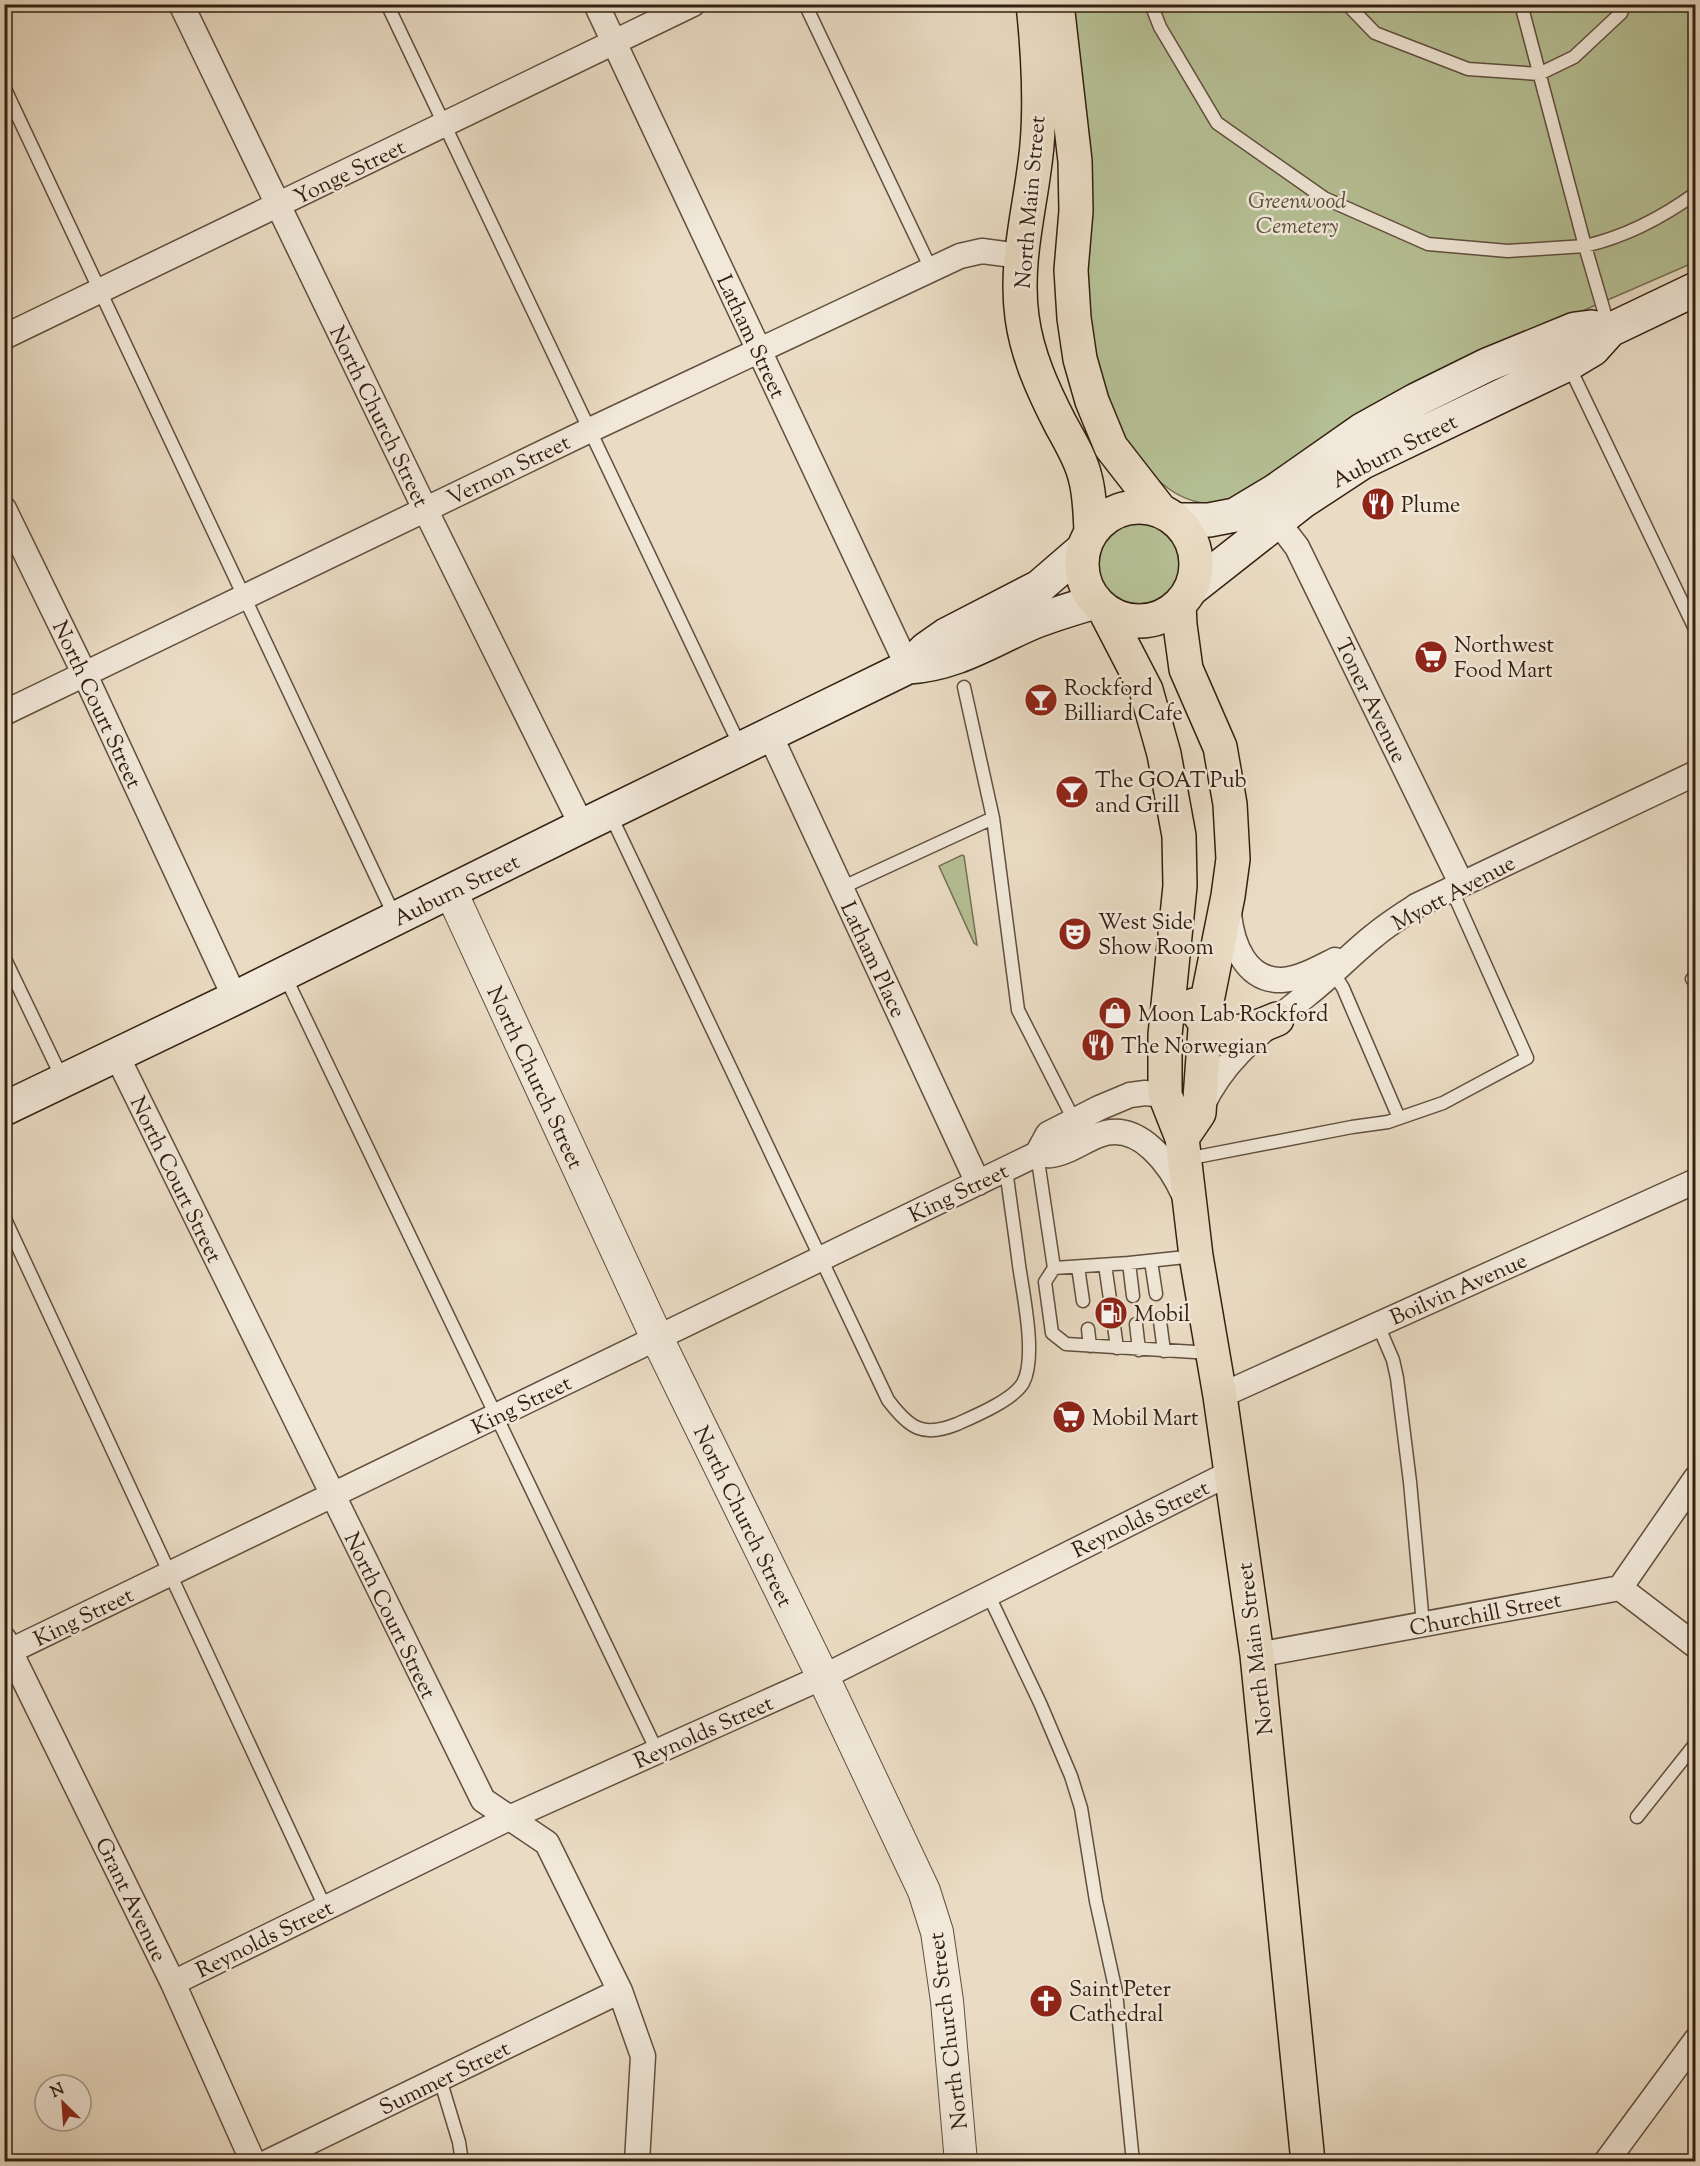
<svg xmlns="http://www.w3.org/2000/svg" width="1700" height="2166" viewBox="0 0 1700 2166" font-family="'Sorts Mill Goudy',serif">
<rect width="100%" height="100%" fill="#eadcc4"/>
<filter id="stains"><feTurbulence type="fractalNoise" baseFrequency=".00333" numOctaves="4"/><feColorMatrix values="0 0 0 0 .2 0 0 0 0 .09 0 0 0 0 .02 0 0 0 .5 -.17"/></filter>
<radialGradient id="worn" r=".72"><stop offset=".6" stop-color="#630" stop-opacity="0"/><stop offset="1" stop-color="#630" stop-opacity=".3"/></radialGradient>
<!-- green -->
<path fill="#b6c095" stroke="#747053" stroke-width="1.5" d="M1071,5H1695V262L1481,355L1226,502C1159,516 1111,426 1097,373C1094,359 1092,345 1089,332Z
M1096 565a43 43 0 1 1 86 0a43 43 0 1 1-86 0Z
M962,855L964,856L977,945L974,943L939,866Z"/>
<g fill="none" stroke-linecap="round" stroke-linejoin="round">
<defs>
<path id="service" d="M387,4L741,748
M805,4L931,269
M1151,4L1160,27L1217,123L1324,198L1428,244L1508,251L1585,246L1609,328
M1347,4L1375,33L1468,69L1539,74L1574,57L1621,13L1625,4
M1521,4L1585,246C1624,237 1663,217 1696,193
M4,87L395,917
M1568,364L1696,631
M964,687L993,818L1018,1010L1074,1120
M610,814L888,1400C909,1428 923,1438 957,1424C975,1416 1013,1400 1023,1383C1037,1357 1023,1294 1019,1265C1015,1233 1010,1201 1006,1169
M841,888L993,818
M4,957L63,1080
M1333,972L1343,988L1399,1118
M284,974L657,1751
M1692,979L1696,978
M1037,1154L1054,1268L1129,1263L1195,1256
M1186,1159L1352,1127L1388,1122L1443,1103L1527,1058L1451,888
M4,1217L325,1907
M1151,1261L1156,1294
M1129,1263L1133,1296
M1105,1265L1110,1299
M1078,1267L1083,1301
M1054,1268L1045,1282L1052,1333L1066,1344L1211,1353
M1160,1321L1164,1351
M1136,1324L1139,1350
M1378,1325L1393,1360L1397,1378L1410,1482L1423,1624
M1114,1326L1117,1348
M1088,1329L1090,1346
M988,1594L1040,1703L1071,1776L1081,1808L1096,1901L1116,1992L1133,2162
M1637,1817L1696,1743
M440,2079L459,2142L462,2162"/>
<path id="minor" d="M181,4L425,509L582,826
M596,4L908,667
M4,337L693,4
M4,509L85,675L235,998
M1277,521L1297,547L1461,883
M4,713L590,430L960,256L982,251L1020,256
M770,735L978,1183
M1229,914C1232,943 1245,981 1282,980C1300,979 1319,968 1335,960
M117,1056L483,1800L547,1843L620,1991L643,2056L637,2162
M1202,1106C1227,1053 1266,1029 1309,993C1332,975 1352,953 1375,935C1388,924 1403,915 1416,906L1696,773
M1037,1154L1048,1134L1099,1108L1130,1095L1145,1093L1165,1095
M1220,1396L1696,1181
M1620,1588L1696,1478
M4,1639L173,1983L253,2162
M4,1654L1037,1154C1041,1154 1047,1156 1051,1155C1065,1154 1085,1140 1099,1135C1139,1120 1171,1165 1185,1197
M1257,1655L1620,1588L1696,1646
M173,1983L509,1818L823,1677L1232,1472
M268,2162L620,1991
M1606,2162L1696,2040"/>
<path id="tertiary" d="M451,892L657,1338L823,1677L924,1891L937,1932L947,2001L961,2162"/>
<path id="secondary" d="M1177,520H1209L1235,515L1275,491L1362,430L1416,400L1487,365L1575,329L1591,327L1610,330
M1190,590L1302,502L1363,462L1568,364L1593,349L1610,330L1696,289
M909,667C957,664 991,640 1034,622C1054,614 1075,608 1095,602
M4,1109L235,998L582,826L908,667L926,649L946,635L1039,587L1083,549"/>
<path id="primary" d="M1033,4C1038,51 1041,98 1037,145C1032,203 1014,259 1022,317C1027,355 1043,390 1060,423C1069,440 1081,459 1085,477C1090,494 1090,513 1091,531
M1057,4L1075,161L1076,211L1071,270L1074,318L1080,359L1092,401L1111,447L1160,510
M1082 564a57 57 0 1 1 114 0a57 57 0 1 1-114 0Z
M1179,605L1180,625L1186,669L1220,747L1230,804L1233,859L1228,896L1207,1001L1199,1113L1182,1138
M1104,609L1146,690L1164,754L1179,836L1180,886L1165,1035V1095L1182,1138L1196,1256L1220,1396L1257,1655L1308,2162
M1194,1005C1197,1010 1200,1017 1204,1021C1224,1042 1256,1028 1277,1019"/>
</defs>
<!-- service casing -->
<use href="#service" stroke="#614f3e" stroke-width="15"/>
<!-- minor casing -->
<use href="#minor" stroke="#614f3e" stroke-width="27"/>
<!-- tertiary casing -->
<use href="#tertiary" stroke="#614f3e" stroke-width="34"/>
<!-- secondary casing -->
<use href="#secondary" stroke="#332011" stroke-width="36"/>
<!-- primary casing -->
<use href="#primary" stroke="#332011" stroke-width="36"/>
<!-- service -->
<use href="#service" stroke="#f1e8d9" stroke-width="12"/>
<!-- minor -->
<use href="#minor" stroke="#f1e8d9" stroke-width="24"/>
<!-- tertiary -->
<use href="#tertiary" stroke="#f1e8d9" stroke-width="32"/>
<!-- secondary -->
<use href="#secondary" stroke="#f1e8d9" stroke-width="33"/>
<!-- primary -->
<use href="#primary" stroke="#eadcc4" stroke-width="33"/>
</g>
<!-- icons -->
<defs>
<symbol id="restaurant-disc" viewBox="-11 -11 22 22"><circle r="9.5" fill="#8f2418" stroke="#f1e8d9"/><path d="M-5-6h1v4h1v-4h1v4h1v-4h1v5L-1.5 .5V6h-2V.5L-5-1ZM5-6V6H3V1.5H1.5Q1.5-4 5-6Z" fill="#fff"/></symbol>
<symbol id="supermarket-disc" viewBox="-11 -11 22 22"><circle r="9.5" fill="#8f2418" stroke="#f1e8d9"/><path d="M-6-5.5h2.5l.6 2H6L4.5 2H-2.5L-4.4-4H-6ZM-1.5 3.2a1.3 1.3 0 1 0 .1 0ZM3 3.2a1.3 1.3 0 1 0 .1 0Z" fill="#fff"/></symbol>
<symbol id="bar-disc" viewBox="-11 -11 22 22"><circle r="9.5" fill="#8f2418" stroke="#f1e8d9"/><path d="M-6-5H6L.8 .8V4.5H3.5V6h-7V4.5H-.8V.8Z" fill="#fff"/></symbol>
<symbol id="theatre-disc" viewBox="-11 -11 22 22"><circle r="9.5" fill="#8f2418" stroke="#f1e8d9"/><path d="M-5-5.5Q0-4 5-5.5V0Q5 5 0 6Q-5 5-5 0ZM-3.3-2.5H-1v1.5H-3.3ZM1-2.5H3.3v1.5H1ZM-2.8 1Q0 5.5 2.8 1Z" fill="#fff"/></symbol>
<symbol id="shop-disc" viewBox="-11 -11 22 22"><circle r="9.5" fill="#8f2418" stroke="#f1e8d9"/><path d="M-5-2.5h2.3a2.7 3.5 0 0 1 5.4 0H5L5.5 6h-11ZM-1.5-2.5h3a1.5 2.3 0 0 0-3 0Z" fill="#fff"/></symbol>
<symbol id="fuel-disc" viewBox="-11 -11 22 22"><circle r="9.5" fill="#8f2418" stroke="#f1e8d9"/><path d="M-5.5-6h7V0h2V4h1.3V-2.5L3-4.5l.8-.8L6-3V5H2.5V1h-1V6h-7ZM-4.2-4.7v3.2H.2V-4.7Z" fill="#fff"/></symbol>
<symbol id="church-disc" viewBox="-11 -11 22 22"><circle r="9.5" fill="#8f2418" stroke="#f1e8d9"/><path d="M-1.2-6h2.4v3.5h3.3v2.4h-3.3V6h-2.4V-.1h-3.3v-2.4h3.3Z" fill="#fff"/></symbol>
</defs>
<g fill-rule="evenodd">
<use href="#restaurant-disc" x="1359" y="485" width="38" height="38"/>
<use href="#supermarket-disc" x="1412" y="638" width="38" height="38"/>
<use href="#bar-disc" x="1022" y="681" width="38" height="38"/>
<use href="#bar-disc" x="1053" y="773" width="38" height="38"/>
<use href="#theatre-disc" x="1056" y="915" width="38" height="38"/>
<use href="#shop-disc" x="1096" y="994" width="38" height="38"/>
<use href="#restaurant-disc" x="1079" y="1026" width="38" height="38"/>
<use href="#fuel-disc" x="1092" y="1294" width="38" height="38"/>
<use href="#supermarket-disc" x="1050" y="1398" width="38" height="38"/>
<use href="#church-disc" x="1027" y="1982" width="38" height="38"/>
</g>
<g text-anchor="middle" stroke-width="5" stroke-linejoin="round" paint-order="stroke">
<!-- street labels -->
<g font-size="22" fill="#332011" stroke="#f1e8d9">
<text transform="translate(349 171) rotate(-26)" y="8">Yonge Street</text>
<text transform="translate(1029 202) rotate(-85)" y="8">North Main Street</text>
<text transform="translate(752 336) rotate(65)" y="8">Latham Street</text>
<text transform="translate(380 416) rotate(64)" y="8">North Church Street</text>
<text transform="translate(1394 450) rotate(-27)" y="8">Auburn Street</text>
<text transform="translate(508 469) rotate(-26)" y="8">Vernon Street</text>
<text transform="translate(1372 700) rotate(64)" y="8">Toner Avenue</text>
<text transform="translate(98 704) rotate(65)" y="8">North Court Street</text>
<text transform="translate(456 889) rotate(-26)" y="8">Auburn Street</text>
<text transform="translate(1453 892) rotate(-28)" y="8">Myott Avenue</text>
<text transform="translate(874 959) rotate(65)" y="8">Latham Place</text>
<text transform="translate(536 1077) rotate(65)" y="8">North Church Street</text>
<text transform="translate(177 1179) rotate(64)" y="8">North Court Street</text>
<text transform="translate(958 1192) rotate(-26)" y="8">King Street</text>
<text transform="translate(1458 1288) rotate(-24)" y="8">Boilvin Avenue</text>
<text transform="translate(521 1404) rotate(-26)" y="8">King Street</text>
<text transform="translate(744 1516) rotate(64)" y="8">North Church Street</text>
<text transform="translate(1140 1518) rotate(-26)" y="8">Reynolds Street</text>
<text transform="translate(1485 1613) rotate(-11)" y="8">Churchill Street</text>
<text transform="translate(391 1615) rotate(64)" y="8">North Court Street</text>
<text transform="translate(83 1616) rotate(-26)" y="8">King Street</text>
<text transform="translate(1254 1649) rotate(-97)" y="8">North Main Street</text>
<text transform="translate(703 1731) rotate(-24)" y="8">Reynolds Street</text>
<text transform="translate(132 1899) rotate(64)" y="8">Grant Avenue</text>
<text transform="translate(264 1938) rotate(-26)" y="8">Reynolds Street</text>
<text transform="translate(947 2031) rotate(-97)" y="8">North Church Street</text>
<text transform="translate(444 2077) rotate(-26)" y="8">Summer Street</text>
</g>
<!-- park labels -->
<g font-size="22" font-style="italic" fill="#5a5039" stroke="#f1e8d9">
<text x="1297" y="208">Greenwood<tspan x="1297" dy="25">Cemetery</tspan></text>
</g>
<!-- poi labels -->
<g font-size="22" fill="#332011" stroke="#f1e8d9" text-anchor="start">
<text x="1401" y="512">Plume</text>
<text x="1454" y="652">Northwest<tspan x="1454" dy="25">Food Mart</tspan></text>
<text x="1064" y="695">Rockford<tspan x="1064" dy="25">Billiard Cafe</tspan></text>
<text x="1095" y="787">The GOAT Pub<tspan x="1095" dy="25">and Grill</tspan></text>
<text x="1098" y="929">West Side<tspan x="1098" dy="25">Show Room</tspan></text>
<text x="1138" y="1021">Moon Lab Rockford</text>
<text x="1121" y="1053">The Norwegian</text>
<text x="1134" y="1321">Mobil</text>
<text x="1092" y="1425">Mobil Mart</text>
<text x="1069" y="1996">Saint Peter<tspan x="1069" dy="25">Cathedral</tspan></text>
</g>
</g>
<!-- margin -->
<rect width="1700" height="2166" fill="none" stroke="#eadcc4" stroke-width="24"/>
<rect x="6" y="6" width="1688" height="2154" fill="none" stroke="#332011" stroke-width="3"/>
<rect x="12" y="12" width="1676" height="2142" fill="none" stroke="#332011" stroke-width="1.5"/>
<!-- north arrow -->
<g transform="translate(63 2103) rotate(335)"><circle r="28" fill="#f1e8d9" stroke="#a59889" stroke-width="1.5"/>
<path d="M0-4.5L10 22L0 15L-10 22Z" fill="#8f2418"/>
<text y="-9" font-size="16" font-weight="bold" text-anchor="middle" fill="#332011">N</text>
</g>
<rect width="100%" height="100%" filter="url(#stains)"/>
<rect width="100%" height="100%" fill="url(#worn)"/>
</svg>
